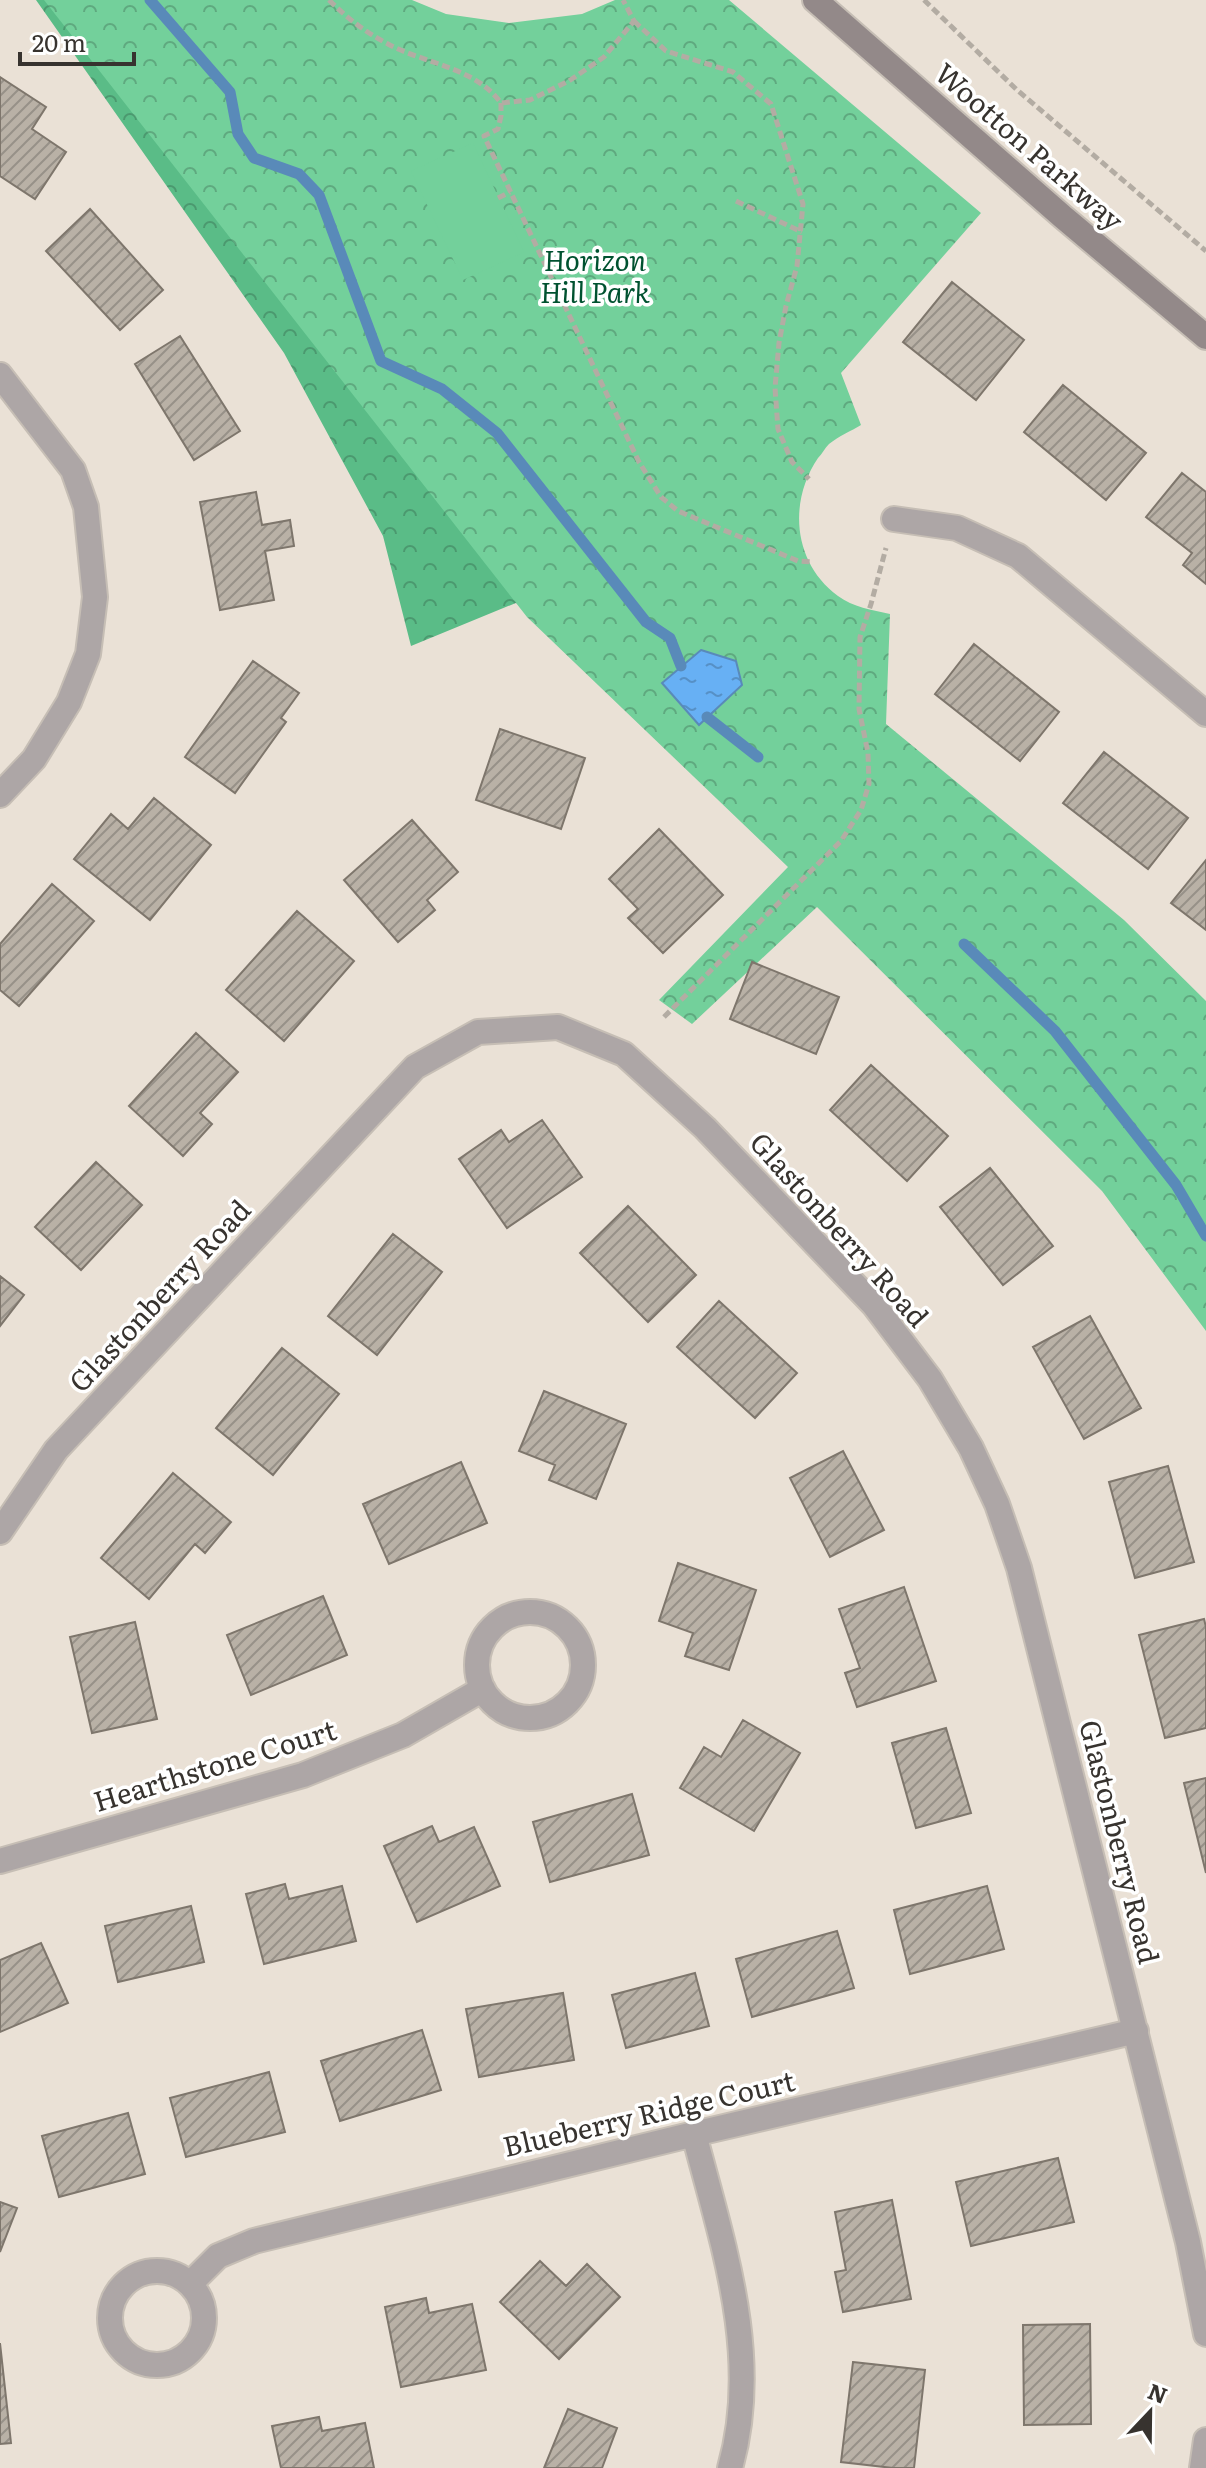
<svg xmlns="http://www.w3.org/2000/svg" width="1206" height="2468" viewBox="0 0 1206 2468" font-family="Literata,serif">
<defs>
<pattern id="forest-crowns" width="20" height="18" patternUnits="userSpaceOnUse" patternTransform="scale(2)"><rect width="20" height="18" fill="#5abc87"/><path d="M2 6a3 3 0 1 1 6 0M12 15a3 3 0 1 1 6 0" fill="none" stroke="#4b996f"/></pattern>
<pattern id="park-crowns" width="20" height="18" patternUnits="userSpaceOnUse" patternTransform="scale(2)"><rect width="20" height="18" fill="#73d09b"/><path d="M2 6a3 3 0 1 1 6 0M12 15a3 3 0 1 1 6 0" fill="none" stroke="#5fa97f"/></pattern>
<pattern id="water-ripples" width="26" height="14" patternUnits="userSpaceOnUse" patternTransform="scale(2)"><rect width="26" height="14" fill="#67b0f4"/><path d="M2 4q2-2 4 0t4 0M15 11q2-2 4 0t4 0" fill="none" stroke="#5690c6"/></pattern>
<pattern id="building-hatch" width="6" height="6" patternUnits="userSpaceOnUse" patternTransform="scale(2)"><rect width="6" height="6" fill="#b9b1a6"/><path d="M-1 1l2-2M0 6l6-6M5 7l2-2" fill="none" stroke="#979188"/></pattern>
</defs>
<rect width="100%" height="100%" fill="#eae1d6"/>
<!-- forest -->
<path fill="url(#forest-crowns)" d="M36,0H224L545,591L411,646L383,536L284,353Z"/>
<!-- park -->
<path fill="url(#park-crowns)" d="M44,0H412L446,14L509,23L582,14L615,0H729L981,213L841,373L861,425C851,431 839,436 829,444C825,448 822,454 818,458C788,502 793,563 838,596C853,607 872,610 890,614L886,724L1124,920L1206,1001V1331L1102,1191L817,907L692,1024L659,1000L788,867L527,617Z"/>
<!-- pitch -->
<path fill="#73d09b" d="M473,143L524,252L463,280L411,171Z"/>
<!-- water -->
<path fill="url(#water-ripples)" stroke="#598ab9" stroke-width="2" d="M701,650L736,661L742,685L699,725L662,683Z"/>
<g fill="none" stroke-linecap="round" stroke-linejoin="round">
<!-- stream -->
<path stroke="#598ab9" stroke-width="11" d="M150,0L230,92L238,134L254,158L299,174L319,195L381,361L442,389L497,433L646,622L670,638L681,666
M707,717L758,757
M964,944L1055,1031L1176,1185L1206,1236"/>
</g>
<!-- building -->
<path fill="url(#building-hatch)" stroke="#7e766c" stroke-width="2" d="M0,77L46,107L32,129L66,152L35,199L0,176Z
M90,209L163,290L120,330L46,251Z
M952,282L1024,340L976,400L903,342Z
M180,336L240,431L194,460L135,364Z
M1063,385L1146,453L1106,500L1024,432Z
M1182,473L1206,492V584L1183,565L1192,553L1146,517Z
M256,492L262,525L290,520L294,546L265,551L274,600L220,610L200,502Z
M974,644L1059,712L1020,761L935,694Z
M253,661L299,693L281,718L286,722L235,793L185,757Z
M500,729L585,758L561,829L476,800Z
M1104,752L1188,818L1148,869L1063,803Z
M154,798L211,845L150,920L74,859L111,814L128,829Z
M412,820L458,872L427,900L435,910L398,942L344,880Z
M659,829L723,895L663,953L628,918L638,909L609,879Z
M1206,860V930L1171,903Z
M52,884L94,921L19,1006L0,990V944Z
M297,911L354,961L284,1041L226,990Z
M752,962L839,997L816,1054L730,1019Z
M196,1033L238,1072L200,1113L212,1124L183,1156L129,1106Z
M871,1065L948,1136L907,1181L830,1110Z
M542,1120L582,1177L507,1228L459,1159L501,1130L509,1142Z
M96,1162L142,1205L81,1270L35,1227Z
M990,1168L1053,1246L1003,1285L940,1207Z
M628,1206L696,1275L648,1322L580,1253Z
M393,1234L442,1272L377,1355L328,1316Z
M0,1276L24,1295L0,1326Z
M719,1301L797,1373L755,1418L677,1347Z
M1090,1316L1141,1408L1084,1439L1033,1347Z
M282,1348L339,1394L273,1475L216,1428Z
M544,1391L626,1424L596,1499L549,1480L555,1465L519,1451Z
M843,1451L884,1530L830,1557L790,1478Z
M461,1462L487,1523L389,1564L363,1504Z
M1168,1466L1194,1562L1135,1578L1109,1482Z
M173,1473L231,1522L205,1553L195,1544L149,1599L101,1558Z
M678,1563L756,1590L729,1670L685,1656L693,1633L659,1621Z
M904,1587L936,1681L857,1707L845,1673L860,1668L839,1609Z
M323,1596L347,1655L251,1695L227,1635Z
M1204,1619L1206,1627V1728L1165,1738L1139,1635Z
M135,1622L157,1719L92,1733L70,1637Z
M743,1720L800,1753L754,1831L680,1788L704,1747L721,1757Z
M946,1728L971,1813L916,1828L892,1743Z
M1206,1778V1873L1184,1783Z
M632,1794L649,1855L550,1882L533,1822Z
M432,1826L439,1842L474,1827L500,1886L417,1922L384,1846Z
M285,1884L289,1899L342,1886L356,1941L264,1964L246,1894Z
M987,1886L1004,1949L910,1974L894,1910Z
M191,1906L204,1962L118,1982L105,1926Z
M837,1931L854,1988L752,2017L736,1959Z
M41,1943L68,2003L0,2032V1960Z
M695,1973L709,2026L626,2048L612,1995Z
M563,1993L574,2060L479,2077L466,2009Z
M422,2030L441,2090L340,2121L321,2061Z
M269,2072L285,2132L186,2157L170,2098Z
M128,2113L145,2174L59,2197L42,2136Z
M1058,2158L1074,2222L971,2246L956,2182Z
M892,2200L911,2299L843,2312L835,2272L846,2270L835,2212Z
M0,2202L17,2208L0,2252Z
M540,2261L566,2286L587,2264L620,2297L559,2359L500,2302Z
M426,2298L429,2313L472,2304L486,2370L401,2387L385,2307Z
M1090,2324L1091,2424L1024,2425L1023,2325Z
M0,2343L11,2443L0,2444Z
M853,2362L925,2370L914,2468H893L841,2462Z
M568,2409L617,2428L602,2468H544Z
M319,2417L322,2431L365,2423L374,2468H281L272,2426Z"/>
<g fill="none" stroke-linecap="round" stroke-linejoin="round">
<defs>
<path id="street" d="M0,375L73,470L86,507L95,597L88,654L69,702L34,759L0,795
M894,519L957,528L1018,556L1206,714
M0,1532L56,1450L415,1067L478,1032L558,1027L624,1054L705,1128L874,1305L930,1379L971,1448L997,1504L1019,1568L1188,2242L1206,2334
M477 1665a53 53 0 1 1 106 0a53 53 0 1 1-106 0Z
M0,1861L303,1775L403,1735L483,1689
M694,2134C722,2242 762,2356 730,2468
M110 2318a47 47 0 1 1 94 0a47 47 0 1 1-94 0Z
M190,2284L218,2256L254,2241L694,2134L1136,2031
M1202,2468L1206,2440"/>
<path id="secondary" d="M815,0L1063,217L1206,337"/>
</defs>
<!-- street casing -->
<use href="#street" stroke="#c6beb5" stroke-width="28"/>
<!-- secondary casing -->
<use href="#secondary" stroke="#c6beb5" stroke-width="28"/>
<!-- path -->
<path stroke="#b3aca3" stroke-width="5" stroke-dasharray="8 4" stroke-linecap="butt" d="M329,0C347,18 365,32 388,44C425,64 475,67 501,103L530,100L569,81L604,57L634,21L623,0
M924,0L1016,89L1206,251
M634,21L666,51L733,72L771,104L803,204L797,266L786,306L779,343L775,388L778,429L792,462L809,479
M501,103V116L498,129L484,136L639,462L661,497L678,511L798,561L813,562
M498,198L510,192
M736,201L802,232
M664,1017L841,841L861,810L869,784L868,753L859,709L860,637L871,604L886,548"/>
<!-- street -->
<use href="#street" stroke="#ada6a6" stroke-width="24"/>
<!-- secondary -->
<use href="#secondary" stroke="#938989" stroke-width="24"/>
</g>
<g text-anchor="middle" stroke-width="7" stroke-linejoin="round" paint-order="stroke">
<!-- street labels -->
<g font-size="28" fill="#37332f" stroke="#fff">
<text transform="translate(1029 147) rotate(41)" y="10">Wootton Parkway</text>
<text transform="translate(839 1230) rotate(48)" y="10">Glastonberry Road</text>
<text transform="translate(160 1296) rotate(-47)" y="10">Glastonberry Road</text>
<text transform="translate(215 1766) rotate(-17)" y="10">Hearthstone Court</text>
<text transform="translate(1119 1842) rotate(76)" y="10">Glastonberry Road</text>
<text transform="translate(649 2114) rotate(-13)" y="10">Blueberry Ridge Court</text>
</g>
<!-- park labels -->
<g font-size="28" font-style="italic" fill="#005230" stroke="#fff">
<text x="595" y="271">Horizon<tspan x="595" dy="32">Hill Park</tspan></text>
</g>
</g>
<!-- north arrow -->
<g transform="translate(1150 2412) rotate(22)" stroke="#ffffff" stroke-width="6" paint-order="stroke">
<path d="M0-6L14 30L0 20L-14 30Z" fill="#37332f"/>
<text y="-12" font-size="22" font-weight="bold" text-anchor="middle" fill="#37332f">N</text>
</g>
<!-- scale -->
<path d="M20 52v12h114v-12" fill="none" stroke="#37332f" stroke-width="4"/>
<text x="32" y="52" font-size="24" fill="#37332f" stroke="#ffffff" stroke-width="6" paint-order="stroke">20 m</text>
</svg>
